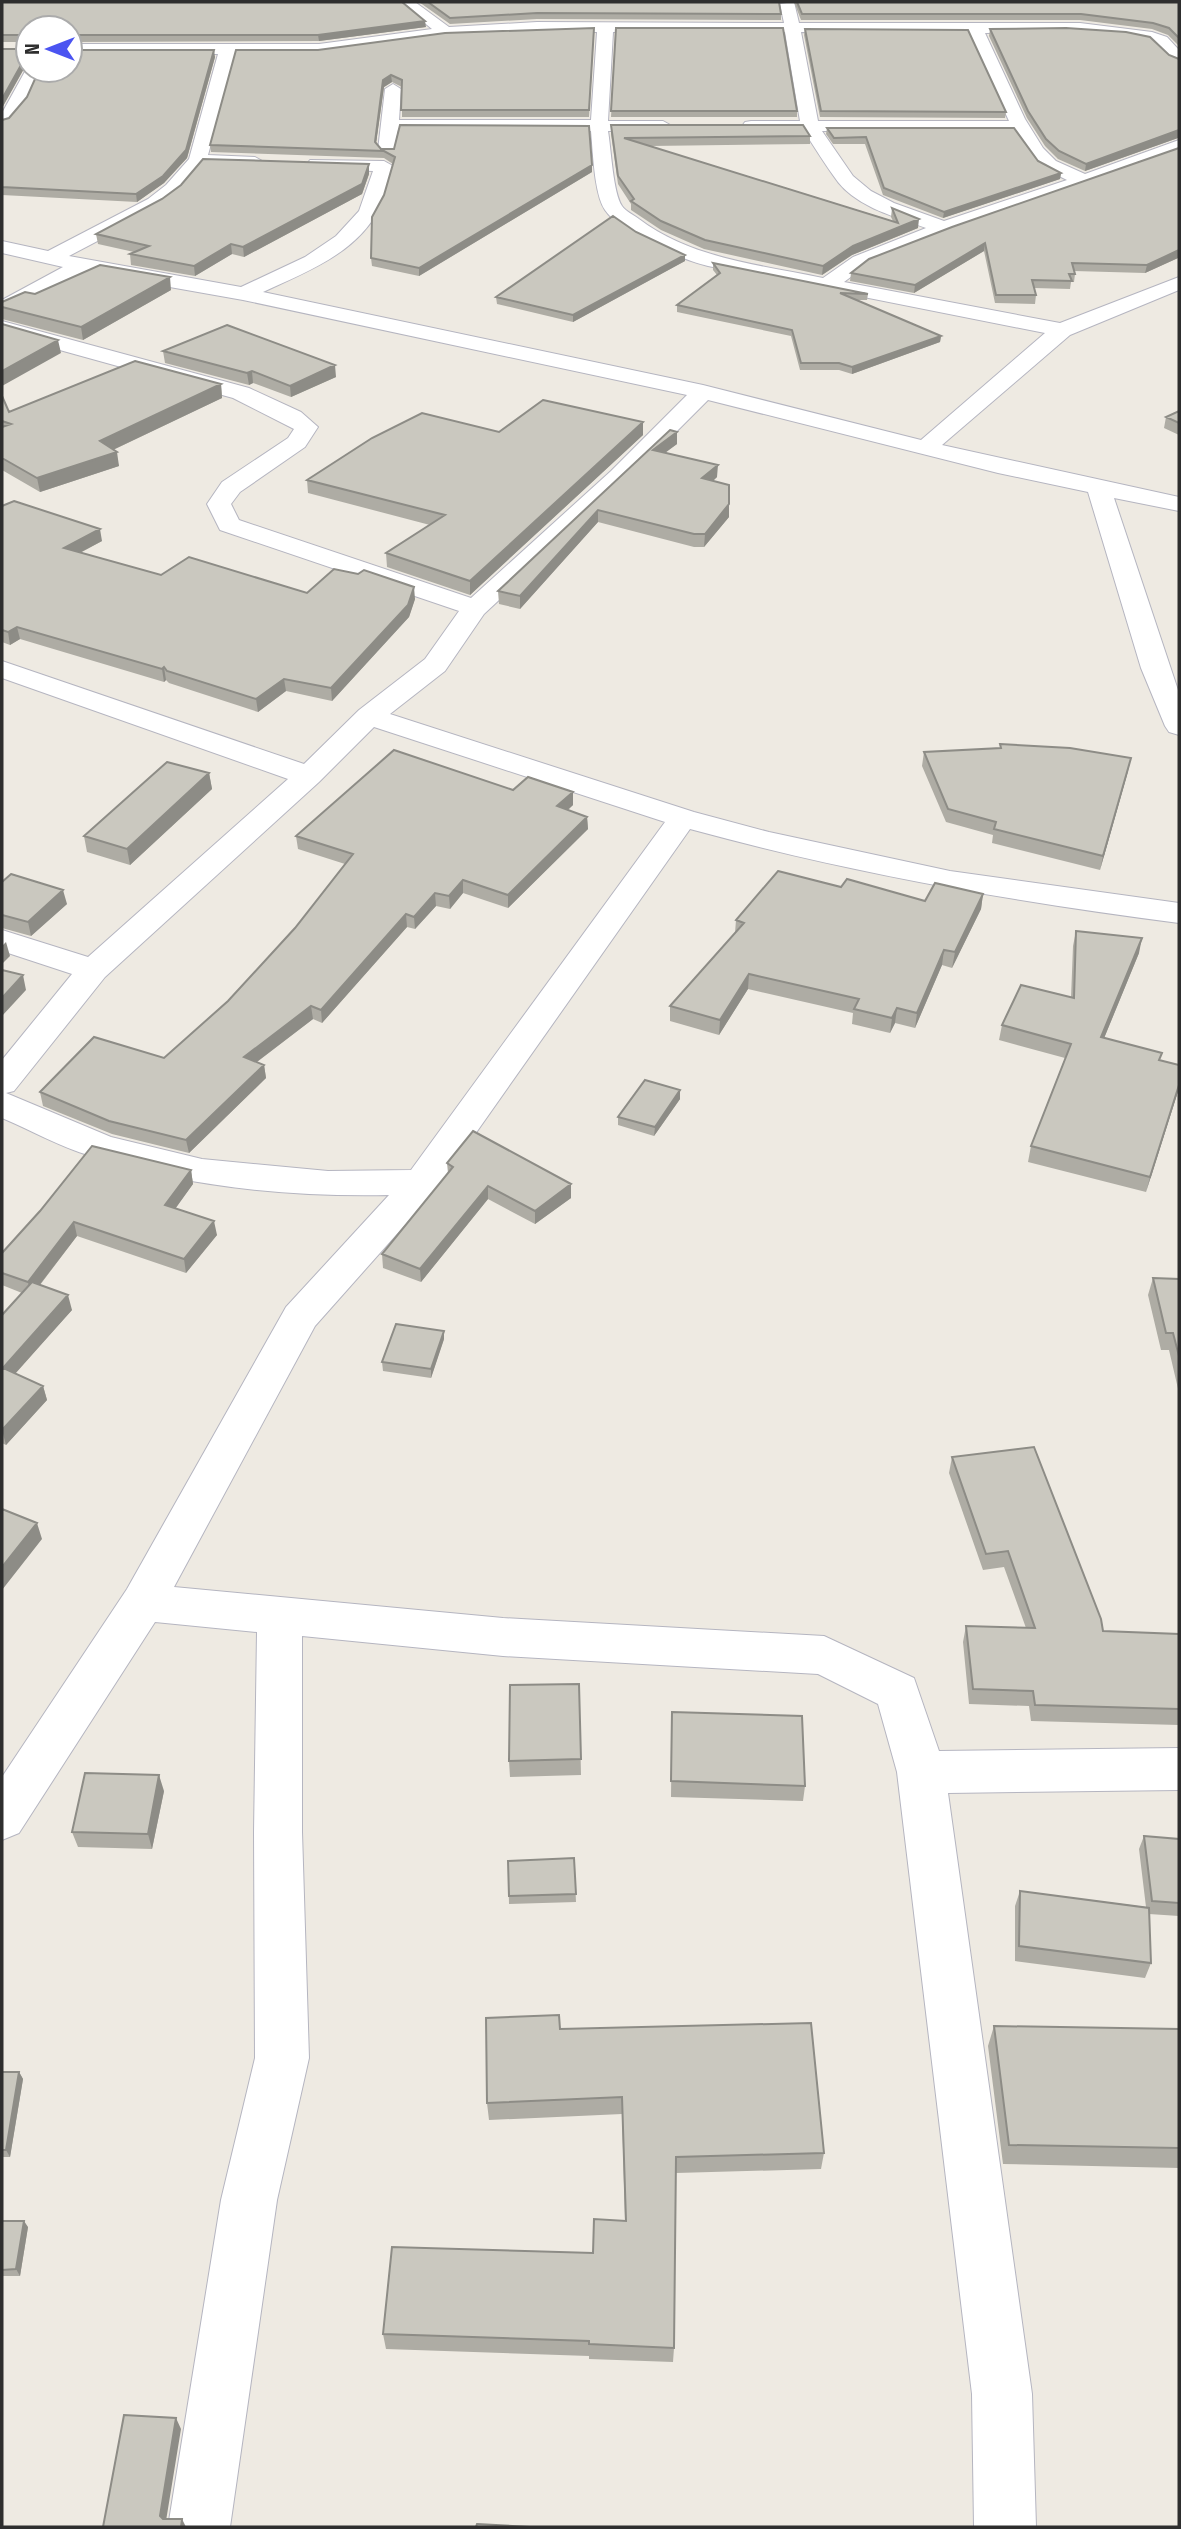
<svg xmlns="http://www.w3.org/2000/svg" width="1181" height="2529" viewBox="0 0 1181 2529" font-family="'Fira Sans Condensed',sans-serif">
<rect width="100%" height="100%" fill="#eeeae2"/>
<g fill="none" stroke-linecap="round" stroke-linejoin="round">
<defs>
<path id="street" d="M399,2H415L449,27L537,22L784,23L780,4L794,2L799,23H1080L1152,32L1167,37L1179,50V65C1164,61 1160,43 1145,40C1094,28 1037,33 985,33L1025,119L1043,148L1056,161L1085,174L1179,140V153L950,232L867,265L844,282L1060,323L1179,277V290L1070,335L942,445L1179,497V511L1114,498L1179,693V735L1169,732L1165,726L1141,668L1088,492L998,473L708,400L627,481L484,614L445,671L390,714L694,812L769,832L950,871L1179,903V923C1014,902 851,873 690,829L435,1191L315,1326L174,1587L503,1618L824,1636L914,1678L939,1751L1179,1748V1790L948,1793L1032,2394L1036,2527H974L972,2394L897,1772L878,1704L818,1674L503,1656L302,1636V1832L309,2058L277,2200L230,2527H168L221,2200L255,2058L254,1832L257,1632L155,1622L19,1833L2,1840V1777L127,1589L286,1307L389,1195C289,1197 186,1187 91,1156C60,1147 31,1130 2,1118V1060L72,974L2,951V930L88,957L288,779L2,678V661L304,764L359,710L425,659L459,611L220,530L207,504L222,482L288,438L294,429L233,398L2,334V321L249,388L301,412L318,427L305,447L240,492L231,504L239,520L471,598L611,471L687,395L243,300L85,272L2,314V300L63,267L2,253V241L48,251L148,199L166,185L189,159L218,54H70V44H319L432,29ZM537,32H597L591,120H399L401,89L393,84L385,89L378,150L381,154H393L398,130L591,131C593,151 594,194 605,210C622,235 680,259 708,266L1045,333L921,440L703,385L263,292C306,272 358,253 380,207C386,194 389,180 393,166L384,161L310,160L307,164L316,169L373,171L359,211L336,236L305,257L241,287L69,256L162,207L180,193L203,166H261L264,162L255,157L208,155L235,54H319L445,37ZM613,32H785L800,121H751L745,122L742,126L745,130L804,131C815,148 826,166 838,182C859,208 896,217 926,228L853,257L823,278C761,265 692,259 639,219C634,215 625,211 622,206C613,193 611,148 608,131H663L672,126L663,121H608ZM801,32L969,33L1009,121H818ZM822,131H1015L1039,166L1067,180L944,221L894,203L871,191L853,176ZM374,727L665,822L411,1170L328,1171L202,1159L111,1137L6,1093L14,1091L105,977L319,782Z
M28,66V70H40C32,89 24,121 2,126V113Z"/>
</defs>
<!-- street casing -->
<use href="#street" stroke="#b5b5c0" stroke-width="2"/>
<!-- street -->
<use href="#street" fill="#fff" fill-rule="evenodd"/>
</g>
<!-- wall -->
<path fill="#aeaca4" d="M2,2L426,27L319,41L70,42V28H28V42H2Z
M419,2H782H779L781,14V20L537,19L450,24Z
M794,2H1179V46L1168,35L1152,29L1080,20H801Z
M616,28L797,111V117H611Z
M805,29L1006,112L1005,118L820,117L804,35Z
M990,29L1169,55L1179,59V138H1178L1085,171L1058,159L1045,146L1027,118L989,36Z
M594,35L589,117H402V87L392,82L384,87L376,144L381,149L592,172L419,276L372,266L371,258L384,195L393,164L384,158L211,152L210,145L318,50Z
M2,49H28V65H26L2,108Z
M215,57L187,158L164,183L137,202L2,195V120Z
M611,125L810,136V144L650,146L893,221L891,217L892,208L918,228L852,255L822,275L704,249L661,230L631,210V204L618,184L611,134Z
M827,128L1038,161L1061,173L1060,179L943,218L883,195L865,144H833L826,134Z
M1179,148V258H1178L1145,273L1074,271L1075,274L1074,282H1071L1070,289L1034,288L1036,295L1035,304L995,303L984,251L914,293L850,281L851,273Z
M369,174L362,194L244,257L232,254L195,276L131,265L130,254L134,252L98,244L96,234Z
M636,232L685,261L573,322L497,304L496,297Z
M713,263L868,294L867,300H857L941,336L940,342L852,374L839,370H800L791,336L677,312V305L717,275L713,270Z
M171,290L83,340L2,319V302L35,294Z
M163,351L336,377L291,397L253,383L249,385L165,363Z
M221,384L222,398L113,450L119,466L40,492L2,470V396L9,412Z
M1179,411V435L1164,428L1166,417Z
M499,432L643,435L470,595L387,567L386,553L430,525L308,493L307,480Z
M677,432V444L665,452L717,477L713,481L729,517L704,547H694L598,522L520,609L499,604L498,591Z
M2,506L102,541L80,553L161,575L307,593L415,599L409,617L332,701L286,691L258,712L169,683L166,680L164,682L20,639L10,645L2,642Z
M1000,744L1128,771L1100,870L992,843L993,835L946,822L922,766L924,752L1000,748Z
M209,773L212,789L130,865L87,852L84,836Z
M513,790L573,805L568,810L587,817L588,829L508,908L463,893L450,909L436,906L415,929L407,927L322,1023L313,1019L257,1062L264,1065L266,1078L189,1153L112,1134L43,1106L40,1092L164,1058L228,1001L295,928L345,864L298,849L296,836Z
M2,882L67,904L31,936L2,928Z
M841,887L925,901L983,894L981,909L952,968L942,965L915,1028L895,1023L890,1033L852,1024L853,1013L748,989L719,1035L670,1021V1006L735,933L736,920Z
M1076,931L1139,953L1104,1038L1160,1060L1179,1065V1088L1146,1192L1028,1162L1031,1146L1065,1058L999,1040L1002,1025L1071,998L1073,946Z
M680,1090V1099L654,1136L618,1125V1117Z
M447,1163L571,1184V1198L535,1224L488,1199L421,1282L383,1268L382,1254L448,1173Z
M191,1170L193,1184L175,1208L217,1235L186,1273L77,1236L40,1285L72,1310L15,1373L43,1386L47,1400L6,1445L2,1443V1315L22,1293L2,1285V1253Z
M1153,1278L1179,1279V1393L1169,1350H1161L1148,1295Z
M444,1339L431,1378L383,1371L382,1362Z
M952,1457L1103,1631L1179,1634V1725L1031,1721L1029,1706L969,1704L963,1642L966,1626L1026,1628L1004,1567L983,1570L949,1473Z
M579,1684L581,1775L510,1777L509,1761Z
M672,1712L805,1786L803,1801L671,1797Z
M164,1791L152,1849L78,1847L72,1832Z
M1144,1836L1179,1839V1916L1149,1914L1151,1963L1145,1978L1015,1961V1906L1020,1891L1146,1907L1139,1849Z
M574,1858L576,1902L509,1904L508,1861Z
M994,2026L1179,2029V2168L1003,2164L988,2046Z
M560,2029L824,2153L821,2169L676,2173L674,2348L673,2362L589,2359V2356L386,2349L383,2334L593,2253L625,2221L622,2114L489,2120L487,2103Z
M2,2072H19L23,2079L10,2157H2Z
M2,2221L28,2227L20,2276H2Z"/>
<!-- shaded-wall -->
<path fill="#8d8c86" d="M425,21L426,27L319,41L318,35Z
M214,50L215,57L187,158L164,183L137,202L136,194Z
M25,58L26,65L2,108V99Z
M391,75L392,82L384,87L375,150V142L383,80Z
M1179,130L1178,138L1085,171L1086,164Z
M369,164V174L362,194L244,257L243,247Z
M592,165V172L419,276V268Z
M1061,173L1060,179L943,218L944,212Z
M919,219L918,228L852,255L822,275L823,266L853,246Z
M985,243L984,251L914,293L915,285Z
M231,244L232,254L195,276L194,266Z
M1179,250L1178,258L1145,273L1147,265Z
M685,255V261L573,322V315Z
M170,277L171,290L83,340L81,327Z
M941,336L940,342L852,374V367Z
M58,340L61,353L2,386V371Z
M335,365L336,377L291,397L290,386Z
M252,371L253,383L249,385L247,373Z
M221,384L222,398L102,455L100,441Z
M643,422V435L470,595V581Z
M677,432V444L653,462V450Z
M117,452L119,466L40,492L37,478Z
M718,465L717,477L702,491V478Z
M729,504V517L704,547L705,534Z
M598,510V522L520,609V596Z
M100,529L102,541L66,560L64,548Z
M414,587L415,599L409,617L332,701L331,688Z
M17,627L20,639L10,645L8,632Z
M164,667L166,680L164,682L162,669Z
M284,679L286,691L258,712L256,699Z
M1131,758L1128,771L1100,870L1103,856Z
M209,773L212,789L130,865L127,849Z
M573,792V805L557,819V806Z
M587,817L588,829L508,908V895Z
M463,880V893L450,909L449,896Z
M63,890L67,904L31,936L28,922Z
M435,893L436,906L415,929L414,917Z
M983,894L981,909L952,968L955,952Z
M406,914L407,927L322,1023L321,1010Z
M1142,938L1139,953L1098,1053L1101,1037Z
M6,942L10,956L2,964V946Z
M944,950L942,965L915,1028L917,1013Z
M749,974L748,989L719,1035L720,1020Z
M23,975L26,990L2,1016V998Z
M311,1006L313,1019L246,1070L244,1057Z
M897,1008L895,1023L890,1033L892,1018Z
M264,1065L266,1078L189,1153L186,1140Z
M1179,1085V1088L1146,1192L1150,1177Z
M680,1090V1099L654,1136L655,1127Z
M191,1170L193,1184L168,1219L165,1205Z
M571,1184V1198L535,1224V1211Z
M488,1186V1199L421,1282L420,1269Z
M214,1221L217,1235L186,1273L184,1259Z
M74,1222L77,1236L31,1296L28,1282Z
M68,1295L72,1310L7,1383L3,1368Z
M444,1331V1339L431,1378V1369Z
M43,1386L47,1400L6,1445L2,1430Z
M37,1523L42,1539L2,1590V1567Z
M159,1775L164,1791L152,1849L148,1834Z
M19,2072L23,2079L10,2157L6,2150Z
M24,2221L28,2227L20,2276L16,2269Z
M176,2418L181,2429L165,2527L160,2516Z
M182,2519L186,2527H181Z"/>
<!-- building -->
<path fill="#cac8bf" stroke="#8d8c86" stroke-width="2" d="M2,2H402L425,21L318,35H70V28H28V35H2Z
M428,2H779L781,14L537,13L450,18Z
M797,2H1179V38L1169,28L1153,23L1081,14H802Z
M594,28L589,110H401L402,80L391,75L383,80L375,142L381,149H394L400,125L589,126L592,165L419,268L371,258L372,217L384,195L395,157L384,151L210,145L236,50H318L445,33Z
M616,28H783L797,111H611Z
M1066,28L1126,32L1150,37L1169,55L1179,59V130L1086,164L1059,151L1046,139L1028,111L990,29Z
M805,29L968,30L1006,112L821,111Z
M2,49H28V58H25L2,99Z
M70,50H214L186,150L163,176L136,194L2,187V120L9,118L27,97L39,70H70Z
M611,125H803L810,136L624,138L898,223L892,208L919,219L853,246L823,266L705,240L661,221L631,201L634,199L618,176Z
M827,128H1014L1038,161L1061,173L944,212L884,188L866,137L834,138Z
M1179,148V250L1147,265L1072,263L1075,274H1069L1072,281L1032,280L1036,295H996L985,243L915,285L851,273L869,259L952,227Z
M203,159L369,164L362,184L243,247L231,244L194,266L130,254L149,246L96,234L162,199L181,185Z
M613,216L636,232L685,255L573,315L496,297Z
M713,263L868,294L840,293L941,336L852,367L839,363H801L792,330L677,305L720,273Z
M100,265L170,277L81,327L2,307V302L25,292L35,294Z
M2,324L58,340L2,371Z
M227,325L335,365L290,386L252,371L247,373L163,351Z
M135,361L221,384L100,441L117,452L37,478L2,458V427L11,424L2,421V396L9,412Z
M543,400L643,422L470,581L386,553L445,515L307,480L372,438L422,413L499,432Z
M1179,411V423L1166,417Z
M670,430L677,432L653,450L718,465L702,478L729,485V504L705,534H694L598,510L520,596L498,591Z
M14,501L100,529L64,548L161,575L189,557L307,593L334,569L358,574L364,570L414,587L408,605L331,688L284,679L256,699L167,671L164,667L162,669L17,627L8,632L2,630V506Z
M1000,744L1070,748L1131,758L1103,856L994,829L996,822L948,809L924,752L1001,748Z
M394,750L513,790L528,777L573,792L557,806L587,817L508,895L463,880L449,896L435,893L414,917L406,914L321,1010L311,1006L244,1057L264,1065L186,1140L109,1121L40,1092L94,1037L164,1058L228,1001L295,928L353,854L296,836Z
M167,762L209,773L127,849L84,836Z
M778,871L841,887L847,879L925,901L935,883L983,894L955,952L944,950L917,1013L897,1008L892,1018L854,1009L859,999L749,974L720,1020L670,1006L744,923L736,920Z
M11,874L63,890L28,922L2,915V882Z
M1076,931L1142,938L1101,1037L1162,1053L1159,1060L1179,1065V1085L1150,1177L1031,1146L1071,1044L1002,1025L1021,985L1074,998Z
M2,970L23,975L2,998Z
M645,1080L680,1090L655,1127L618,1117Z
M473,1131L571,1184L535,1211L488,1186L420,1269L382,1254L453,1167L447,1163Z
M92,1146L191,1170L165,1205L214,1221L184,1259L74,1222L28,1282L2,1273V1253L40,1211Z
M1153,1278L1179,1279V1356L1173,1333H1166Z
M32,1282L68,1295L3,1368L43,1386L2,1430V1315Z
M396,1324L444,1331L431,1369L382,1362Z
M1034,1447L1101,1619L1103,1631L1179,1634V1709L1035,1705L1033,1691L973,1689L966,1626L1035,1628L1008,1551L986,1554L952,1457Z
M2,1509L37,1523L2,1567Z
M579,1684L581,1759L509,1761L510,1685Z
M672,1712L802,1716L805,1786L671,1781Z
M85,1773L159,1775L148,1834L72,1832Z
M1144,1836L1179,1839V1903L1152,1901Z
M574,1858L576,1894L509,1896L508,1861Z
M1020,1891L1149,1908L1151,1963L1019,1946Z
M559,2015L560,2029L811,2023L824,2153L676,2157L674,2348L589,2344V2341L383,2334L392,2247L593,2253L594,2219L626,2221L622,2097L487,2103L486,2018Z
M994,2026L1179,2029V2148L1009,2145Z
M2,2072H19L6,2150H2Z
M2,2221H24L16,2269L2,2270Z
M124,2415L176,2418L160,2516L163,2519H182L181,2527H103Z
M477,2524L530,2527H476Z"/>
<!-- border -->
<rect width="1181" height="2529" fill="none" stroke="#2e2e2e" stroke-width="7"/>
<!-- north arrow -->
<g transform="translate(49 49) rotate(270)"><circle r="33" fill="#ffffff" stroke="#ababab" stroke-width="2"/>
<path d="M0-5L12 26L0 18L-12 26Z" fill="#4b54f1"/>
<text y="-10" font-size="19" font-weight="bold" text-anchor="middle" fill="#2e2e2e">N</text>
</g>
</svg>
